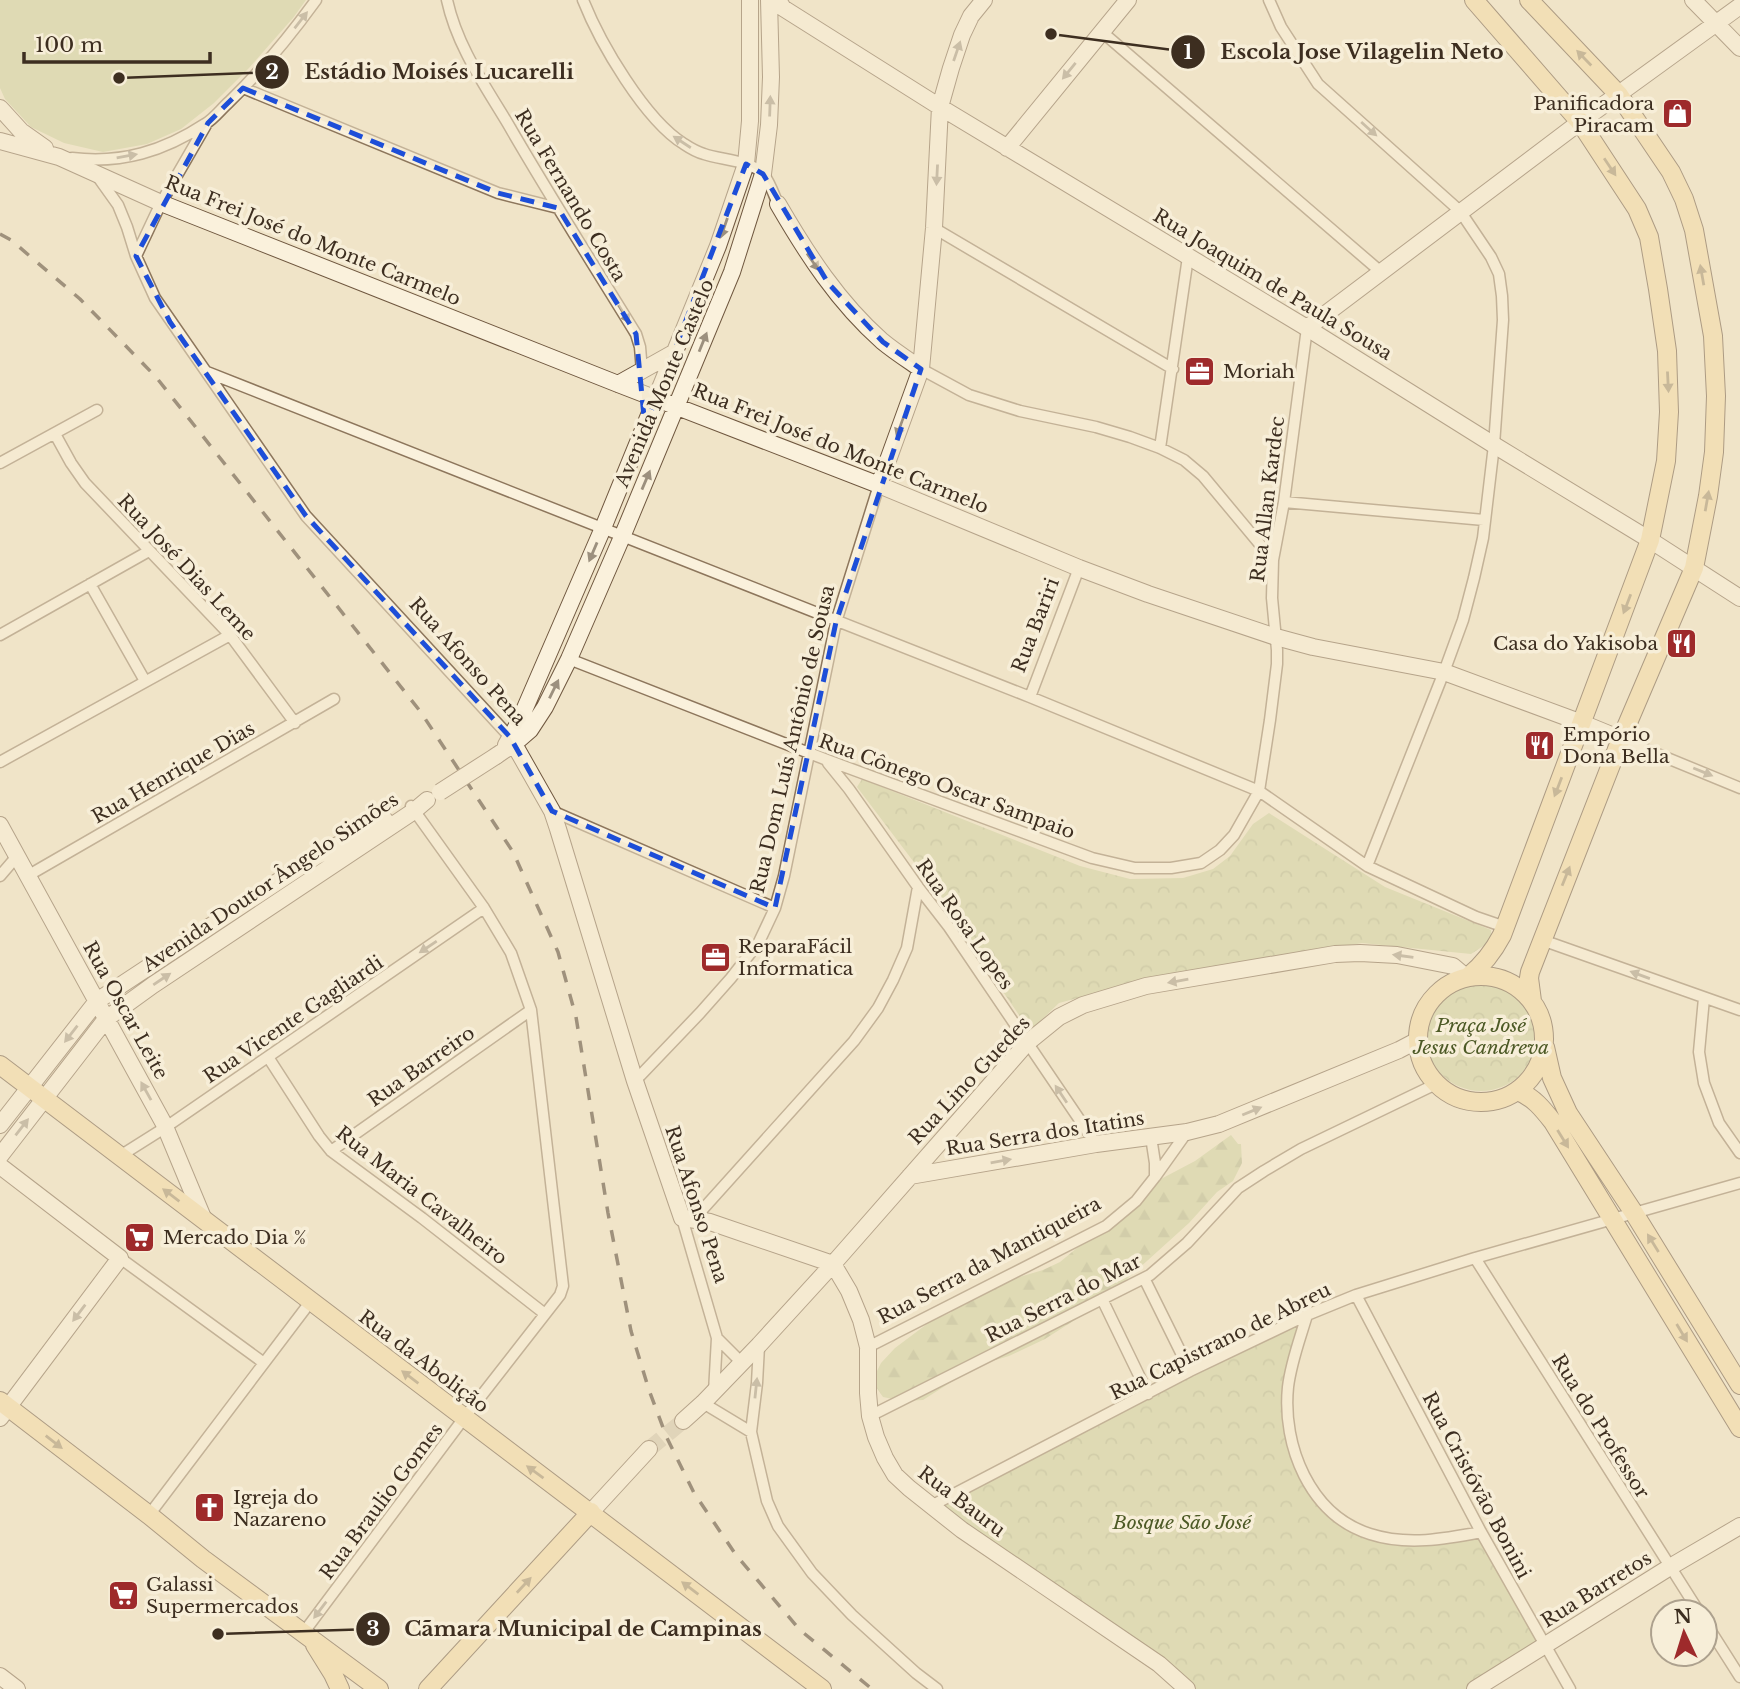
<svg xmlns="http://www.w3.org/2000/svg" width="1740" height="1689" viewBox="0 0 1740 1689" font-family="'Libre Baskerville',serif">
<defs>
<pattern id="forest-firs" width="22" height="20" patternUnits="userSpaceOnUse" patternTransform="scale(1.75)"><rect width="22" height="20" fill="#c9cf9b"/><path d="M5 1l3.5 6h-7zM16 11l3.5 6h-7z" fill="#aeb285"/></pattern>
<pattern id="park-crowns" width="20" height="18" patternUnits="userSpaceOnUse" patternTransform="scale(1.75)"><rect width="20" height="18" fill="#c9cf9b"/><path d="M2 6a3 3 0 1 1 6 0M12 15a3 3 0 1 1 6 0" fill="none" stroke="#aeb285"/></pattern>
</defs>
<rect width="100%" height="100%" fill="#f0e4c8"/>
<!-- grass -->
<path fill="#c9cf9b" d="M0,0H306L293,18L249,68L214,103L181,129L147,144L103,152L64,143L31,127L5,99L0,88Z"/>
<!-- forest -->
<path fill="url(#forest-firs)" d="M1231,1135L1238,1144H1241L1242,1163L1233,1181L1217,1192L1189,1223L1116,1289L1078,1318L1045,1339L1009,1356L989,1362L956,1379L923,1400L903,1401L883,1397L872,1381L881,1363L895,1348L931,1321L950,1313L964,1299L1002,1282L1043,1270L1060,1262L1159,1180L1195,1161Z"/>
<!-- park -->
<path fill="url(#park-crowns)" d="M862,779L1080,866L1130,879L1183,878L1213,869L1230,856L1253,824L1269,813L1385,887L1491,930V941L1471,954L1362,943L1134,983L1059,1003L1030,1031L913,861L857,787Z
M1426 1036a55 55 0 1 1 110 0a55 55 0 1 1-110 0Z
M1307,1315L1288,1388L1299,1464L1343,1522L1404,1540L1481,1532L1545,1645L1475,1689H1187L931,1506Z"/>
<g fill="none" stroke-linecap="round" stroke-linejoin="round">
<!-- secondary-tunnel -->
<path stroke="#ccc0a6" stroke-width="16" stroke-dasharray="16 8" stroke-linecap="butt" d="M649,1449L683,1421"/>
<defs>
<path id="street" d="M447,0C457,46 484,84 508,124C549,195 593,264 636,334L640,347L642,371
M583,0C600,43 645,120 684,144C690,148 697,152 704,154C720,160 752,160 764,175C770,183 774,195 778,204
M1269,0L1281,27L1318,84L1460,211L1491,257L1499,274L1502,296L1503,320L1494,445L1483,538L1474,578L1463,620L1444,672L1367,866
M1101,31L1381,272
M243,88L498,193L558,208
M72,158C122,164 164,151 205,124C214,119 221,109 229,102C261,71 290,36 316,0
M98,177L118,205L127,227L136,256L155,298L306,516L510,737
M934,228L1173,369
M136,256L161,203L206,125
M921,369L969,395L1020,411L1096,427L1130,437L1160,448L1184,460L1203,476L1273,560
M207,372L1030,697L1259,791L1367,866L1476,917L1505,927
M55,434L71,463L85,483L230,635L295,723
M1160,448L1188,257
M0,463L97,410
M1284,502L1484,520
M90,584L145,681
M0,635L149,551
M569,659L827,760L1092,858L1135,868H1171L1201,863L1220,850L1234,835L1259,791L1270,720L1277,664V650L1272,598L1273,560L1284,502L1307,328
M1030,697L1079,568
M1621,739L1740,788
M0,762L230,635
M828,763L849,789L918,887L949,927L1096,1144
M552,811L775,908
M29,875L334,699
M0,876L18,855
M1542,940L1740,1010
M1704,998L1699,1052L1704,1083L1719,1123L1740,1153
M268,1057L319,1136L331,1151L422,1218L545,1314
M635,1081L700,1013L731,978L759,942L775,908L784,876L836,622L879,485
M1151,1137L1155,1163V1177
M331,1151L531,1010
M120,1156L166,1127L484,908
M682,1218L717,1338L714,1392
M694,1219L854,1041L878,1008L893,980L907,948L918,887
M120,1258L264,1363
M1475,1258L1699,1612
M1144,1278L1190,1371
M1356,1295L1481,1532L1570,1689
M1102,1299L1148,1394
M1307,1315C1300,1339 1291,1362 1288,1387C1282,1446 1310,1515 1370,1534C1407,1546 1445,1539 1481,1532
M717,1338L742,1363
M759,1346L757,1383L751,1432L767,1501L778,1526L812,1573L852,1615L916,1673L937,1689
M868,1347L1106,1226L1136,1201L1155,1177L1187,1132
M703,1403L751,1432
M870,1416L1150,1275L1187,1243L1238,1188L1264,1171L1301,1149L1436,1084
M931,1506L1190,1371L1307,1315L1356,1295L1475,1258L1740,1183
M149,1515L311,1301
M1705,1622L1740,1677
M304,1632L464,1418L560,1295L563,1286L531,1010L511,953L484,908L411,806"/>
<path id="secondary" d="M778,0L783,8L940,107L1307,328L1494,445L1650,540L1740,598
M1693,0L1740,48
M0,108L21,131L45,148
M0,141L59,157L161,203L618,384L879,485L1079,568L1148,594L1276,637L1313,647L1444,672L1582,723L1621,739
M1007,148L1128,0
M778,204C807,254 838,302 882,341C894,351 908,360 921,369
M1307,328L1580,122L1740,6
M618,384L675,352
M879,485L921,369L934,228L940,107L951,68L962,35L971,16L984,0
M510,737L552,811L558,829L635,1081L682,1218L710,1222L833,1264L849,1291L861,1320L868,1347V1393L870,1416L876,1437L885,1458L895,1475L909,1488L962,1530L1159,1664L1187,1689
M506,745L519,722L603,528L718,246L746,164L750,121V0
M496,756L515,743L530,730L545,707L569,659L622,537L732,272L763,174L769,125L771,77L769,0
M0,825L164,1124L204,1220
M0,1125L97,1001L315,857L385,820
M0,1156L106,1019L153,985L414,811L427,800
M0,1166L120,1258L0,1418
M910,1176L1096,1144L1187,1132L1219,1124L1399,1050L1418,1040
M683,1421L703,1403L759,1345L833,1264L1027,1043L1059,1017L1083,1005L1146,986L1335,954L1360,953L1397,955L1453,966L1466,977
M591,1512L649,1449
M0,1676L17,1689
M1475,1689L1670,1567L1740,1526"/>
<path id="primary" d="M1529,0L1619,95L1671,172L1684,199L1694,230L1713,336L1716,396L1714,452L1708,496L1694,568L1621,739L1530,972L1529,978L1532,1001
M1418 1039a63 63 0 1 1 126 0a63 63 0 1 1-126 0Z
M1469,976C1484,964 1493,952 1502,935L1650,540L1666,461L1669,412L1667,351L1658,289L1649,237L1637,209L1580,122L1474,0
M1545,1047L1552,1078L1568,1113L1634,1213L1740,1385
M0,1065L822,1689
M1518,1091C1534,1098 1542,1108 1553,1122L1740,1428
M0,1401L149,1515L203,1559L379,1689
M315,1645L333,1674L340,1689
M428,1689L591,1512"/>
</defs>
<!-- street casing -->
<use href="#street" stroke="#8d765c" stroke-width="13"/>
<!-- secondary casing -->
<use href="#secondary" stroke="#6f573f" stroke-width="18"/>
<!-- primary casing -->
<use href="#primary" stroke="#5b4430" stroke-width="20"/>
<!-- street -->
<use href="#street" stroke="#faf1dc" stroke-width="10"/>
<!-- secondary -->
<use href="#secondary" stroke="#faf1dc" stroke-width="16"/>
<!-- primary -->
<use href="#primary" stroke="#f3d9a0" stroke-width="18"/>
<!-- rail -->
<path stroke="#3d2e20" stroke-width="3.5" stroke-dasharray="12 12" stroke-linecap="butt" d="M0,234L11,240L80,299L156,377L420,711L513,852L558,952L576,1017L608,1213L631,1331L649,1390L667,1438L694,1493L736,1555L800,1630L872,1689"/>
<defs>
<path id="secondary-bridge" d="M440,792L496,756"/>
</defs>
<!-- secondary-bridge casing -->
<use href="#secondary-bridge" stroke="#6f573f" stroke-width="18" stroke-linecap="butt"/>
<!-- secondary-bridge -->
<use href="#secondary-bridge" stroke="#faf1dc" stroke-width="16"/>
</g>
<!-- one-way arrows -->
<defs><path id="oneway-solid" d="M-6-.8H1V-3.2L6.5 0L1 3.2V.8H-6Z" transform="scale(1.75)"/></defs>
<g fill="#9c907e">
<use href="#oneway-solid" transform="translate(301 20) rotate(-52)"/>
<use href="#oneway-solid" transform="translate(957 51) rotate(-71)"/>
<use href="#oneway-solid" transform="translate(1069 71) rotate(129)"/>
<use href="#oneway-solid" transform="translate(770 106) rotate(-88)"/>
<use href="#oneway-solid" transform="translate(1369 129) rotate(42)"/>
<use href="#oneway-solid" transform="translate(682 142) rotate(-147)"/>
<use href="#oneway-solid" transform="translate(127 156) rotate(-10)"/>
<use href="#oneway-solid" transform="translate(937 175) rotate(93)"/>
<use href="#oneway-solid" transform="translate(724 228) rotate(109)"/>
<use href="#oneway-solid" transform="translate(813 262) rotate(55)"/>
<use href="#oneway-solid" transform="translate(624 314) rotate(58)"/>
<use href="#oneway-solid" transform="translate(703 342) rotate(-68)"/>
<use href="#oneway-solid" transform="translate(900 427) rotate(110)"/>
<use href="#oneway-solid" transform="translate(646 480) rotate(-67)"/>
<use href="#oneway-solid" transform="translate(593 552) rotate(113)"/>
<use href="#oneway-solid" transform="translate(554 689) rotate(-64)"/>
<use href="#oneway-solid" transform="translate(1703 772) rotate(22)"/>
<use href="#oneway-solid" transform="translate(428 947) rotate(146)"/>
<use href="#oneway-solid" transform="translate(1403 956) rotate(-172)"/>
<use href="#oneway-solid" transform="translate(1640 975) rotate(-160)"/>
<use href="#oneway-solid" transform="translate(162 979) rotate(-34)"/>
<use href="#oneway-solid" transform="translate(1178 981) rotate(170)"/>
<use href="#oneway-solid" transform="translate(71 1034) rotate(128)"/>
<use href="#oneway-solid" transform="translate(146 1091) rotate(-119)"/>
<use href="#oneway-solid" transform="translate(1061 1094) rotate(-124)"/>
<use href="#oneway-solid" transform="translate(1252 1111) rotate(-22)"/>
<use href="#oneway-solid" transform="translate(22 1127) rotate(-52)"/>
<use href="#oneway-solid" transform="translate(1001 1161) rotate(-10)"/>
<use href="#oneway-solid" transform="translate(79 1313) rotate(127)"/>
<use href="#oneway-solid" transform="translate(756 1388) rotate(-84)"/>
<use href="#oneway-solid" transform="translate(320 1610) rotate(127)"/>
</g>
<g fill="#988460">
<use href="#oneway-solid" transform="translate(1584 58) rotate(-134)"/>
<use href="#oneway-solid" transform="translate(1610 167) rotate(56)"/>
<use href="#oneway-solid" transform="translate(1702 275) rotate(-100)"/>
<use href="#oneway-solid" transform="translate(1668 382) rotate(87)"/>
<use href="#oneway-solid" transform="translate(1707 501) rotate(-80)"/>
<use href="#oneway-solid" transform="translate(1627 604) rotate(111)"/>
<use href="#oneway-solid" transform="translate(1558 787) rotate(111)"/>
<use href="#oneway-solid" transform="translate(1566 876) rotate(-68)"/>
<use href="#oneway-solid" transform="translate(1563 1139) rotate(58)"/>
<use href="#oneway-solid" transform="translate(171 1195) rotate(-143)"/>
<use href="#oneway-solid" transform="translate(1653 1243) rotate(-122)"/>
<use href="#oneway-solid" transform="translate(1682 1333) rotate(59)"/>
<use href="#oneway-solid" transform="translate(410 1377) rotate(-143)"/>
<use href="#oneway-solid" transform="translate(54 1442) rotate(38)"/>
<use href="#oneway-solid" transform="translate(535 1472) rotate(-144)"/>
<use href="#oneway-solid" transform="translate(524 1585) rotate(-47)"/>
<use href="#oneway-solid" transform="translate(690 1588) rotate(-143)"/>
</g>
<!-- marked area -->
<path d="M0 0H1740V1689H0ZM243,88L498,193L558,208L636,334L645,427L746,164L763,174L828,283L883,342L921,369L836,622L775,908L552,811L510,737L306,516L170,322L136,256L208,123Z" fill="#f0e4c8" fill-opacity=".55" fill-rule="evenodd"/>
<path fill="none" stroke="#1d4ed8" stroke-width="5" stroke-dasharray="14 9" stroke-linejoin="round" d="M243,88L498,193L558,208L636,334L645,427L746,164L763,174L828,283L883,342L921,369L836,622L775,908L552,811L510,737L306,516L170,322L136,256L208,123Z"/>
<!-- icons -->
<defs>
<symbol id="shop-square" viewBox="-11 -11 22 22"><rect x="-9" y="-9" width="18" height="18" rx="4" fill="#9e2a2b" stroke="#f7eed8"/><path d="M-5-2.5h2.3a2.7 3.5 0 0 1 5.4 0H5L5.5 6h-11ZM-1.5-2.5h3a1.5 2.3 0 0 0-3 0Z" fill="#fff"/></symbol>
<symbol id="office-square" viewBox="-11 -11 22 22"><rect x="-9" y="-9" width="18" height="18" rx="4" fill="#9e2a2b" stroke="#f7eed8"/><path d="M-6-3h4V-5.5h4V-3h4V5H-6ZM-1-4.5V-3h2v-1.5ZM-6 0V1H6V0Z" fill="#fff"/></symbol>
<symbol id="restaurant-square" viewBox="-11 -11 22 22"><rect x="-9" y="-9" width="18" height="18" rx="4" fill="#9e2a2b" stroke="#f7eed8"/><path d="M-5-6h1v4h1v-4h1v4h1v-4h1v5L-1.5 .5V6h-2V.5L-5-1ZM5-6V6H3V1.5H1.5Q1.5-4 5-6Z" fill="#fff"/></symbol>
<symbol id="supermarket-square" viewBox="-11 -11 22 22"><rect x="-9" y="-9" width="18" height="18" rx="4" fill="#9e2a2b" stroke="#f7eed8"/><path d="M-6-5.5h2.5l.6 2H6L4.5 2H-2.5L-4.4-4H-6ZM-1.5 3.2a1.3 1.3 0 1 0 .1 0ZM3 3.2a1.3 1.3 0 1 0 .1 0Z" fill="#fff"/></symbol>
<symbol id="church-square" viewBox="-11 -11 22 22"><rect x="-9" y="-9" width="18" height="18" rx="4" fill="#9e2a2b" stroke="#f7eed8"/><path d="M-1.2-6h2.4v3.5h3.3v2.4h-3.3V6h-2.4V-.1h-3.3v-2.4h3.3Z" fill="#fff"/></symbol>
</defs>
<g fill-rule="evenodd">
<use href="#shop-square" x="1660" y="96" width="35" height="35"/>
<use href="#office-square" x="1182" y="354" width="35" height="35"/>
<use href="#restaurant-square" x="1664" y="626" width="35" height="35"/>
<use href="#restaurant-square" x="1522" y="728" width="35" height="35"/>
<use href="#office-square" x="698" y="940" width="35" height="35"/>
<use href="#supermarket-square" x="122" y="1220" width="35" height="35"/>
<use href="#church-square" x="192" y="1490" width="35" height="35"/>
<use href="#supermarket-square" x="106" y="1578" width="35" height="35"/>
</g>
<g text-anchor="middle" stroke-width="7" stroke-linejoin="round" paint-order="stroke">
<!-- poi labels -->
<g font-size="19" fill="#3d2e20" stroke="#f7eed8" text-anchor="start">
<text x="1654" y="110" text-anchor="end">Panificadora<tspan x="1654" dy="22">Piracam</tspan></text>
<text x="1223" y="378">Moriah</text>
<text x="1658" y="650" text-anchor="end">Casa do Yakisoba</text>
<text x="1563" y="741">Empório<tspan x="1563" dy="22">Dona Bella</tspan></text>
<text x="738" y="953">ReparaFácil<tspan x="738" dy="22">Informatica</tspan></text>
<text x="163" y="1244">Mercado Dia %</text>
<text x="233" y="1504">Igreja do<tspan x="233" dy="22">Nazareno</tspan></text>
<text x="146" y="1591">Galassi<tspan x="146" dy="22">Supermercados</tspan></text>
</g>
<!-- street labels -->
<g font-size="19" fill="#3d2e20" stroke="#f7eed8">
<text transform="translate(571 195) rotate(59)" y="7">Rua Fernando Costa</text>
<text transform="translate(313 240) rotate(22)" y="7">Rua Frei José do Monte Carmelo</text>
<text transform="translate(1273 284) rotate(31)" y="7">Rua Joaquim de Paula Sousa</text>
<text transform="translate(664 383) rotate(-67)" y="7">Avenida Monte Castelo</text>
<text transform="translate(841 448) rotate(22)" y="7">Rua Frei José do Monte Carmelo</text>
<text transform="translate(1267 499) rotate(-83)" y="7">Rua Allan Kardec</text>
<text transform="translate(187 567) rotate(47)" y="7">Rua José Dias Leme</text>
<text transform="translate(1035 625) rotate(-69)" y="7">Rua Bariri</text>
<text transform="translate(468 661) rotate(48)" y="7">Rua Afonso Pena</text>
<text transform="translate(792 739) rotate(-77)" y="7">Rua Dom Luís Antônio de Sousa</text>
<text transform="translate(173 772) rotate(-30)" y="7">Rua Henrique Dias</text>
<text transform="translate(947 786) rotate(20)" y="7">Rua Cônego Oscar Sampaio</text>
<text transform="translate(270 882) rotate(-34)" y="7">Avenida Doutor Ângelo Simões</text>
<text transform="translate(965 924) rotate(55)" y="7">Rua Rosa Lopes</text>
<text transform="translate(126 1010) rotate(61)" y="7">Rua Oscar Leite</text>
<text transform="translate(293 1019) rotate(-34)" y="7">Rua Vicente Gagliardi</text>
<text transform="translate(421 1066) rotate(-35)" y="7">Rua Barreiro</text>
<text transform="translate(969 1080) rotate(-47)" y="7">Rua Lino Guedes</text>
<text transform="translate(1045 1133) rotate(-9)" y="7">Rua Serra dos Itatins</text>
<text transform="translate(422 1195) rotate(38)" y="7">Rua Maria Cavalheiro</text>
<text transform="translate(697 1204) rotate(72)" y="7">Rua Afonso Pena</text>
<text transform="translate(989 1260) rotate(-28)" y="7">Rua Serra da Mantiqueira</text>
<text transform="translate(1063 1298) rotate(-27)" y="7">Rua Serra do Mar</text>
<text transform="translate(1220 1341) rotate(-26)" y="7">Rua Capistrano de Abreu</text>
<text transform="translate(424 1361) rotate(37)" y="7">Rua da Abolição</text>
<text transform="translate(1601 1426) rotate(58)" y="7">Rua do Professor</text>
<text transform="translate(1477 1485) rotate(62)" y="7">Rua Cristóvão Bonini</text>
<text transform="translate(381 1501) rotate(-53)" y="7">Rua Braulio Gomes</text>
<text transform="translate(962 1501) rotate(37)" y="7">Rua Bauru</text>
<text transform="translate(1596 1589) rotate(-32)" y="7">Rua Barretos</text>
</g>
<!-- park labels -->
<g font-size="19" font-style="italic" fill="#4d5a26" stroke="#f7eed8">
<text x="1481" y="1032">Praça José<tspan x="1481" dy="22">Jesus Candreva</tspan></text>
<text x="1182" y="1529">Bosque São José</text>
</g>
</g>
<!-- callouts -->
<path fill="none" stroke="#3d2e20" stroke-width="2.5" d="M1051 34L1188 52M119 78L272 72M218 1634L373 1629"/>
<g fill="#3d2e20" stroke="#f7eed8" stroke-width="2.5">
<circle cx="1051" cy="34" r="7"/>
<circle cx="119" cy="78" r="7"/>
<circle cx="218" cy="1634" r="7"/>
<circle cx="1188" cy="52" r="18"/>
<circle cx="272" cy="72" r="18"/>
<circle cx="373" cy="1629" r="18"/>
</g>
<g font-size="21" text-anchor="middle" font-weight="bold" fill="#fff">
<text x="1188" y="59">1</text>
<text x="272" y="79">2</text>
<text x="373" y="1636">3</text>
</g>
<g font-size="21" text-anchor="middle" font-weight="bold" fill="#3d2e20" stroke="#f7eed8" stroke-width="7" stroke-linejoin="round" paint-order="stroke">
<text x="1362" y="59">Escola Jose Vilagelin Neto</text>
<text x="439" y="79">Estádio Moisés Lucarelli</text>
<text x="583" y="1636">Cãmara Municipal de Campinas</text>
</g>
<!-- north arrow -->
<g transform="translate(1684 1633) rotate(356)"><circle r="33" fill="#f7eed8" stroke="#ada18e" stroke-width="2"/>
<path d="M0-5L12 26L0 18L-12 26Z" fill="#9e2a2b"/>
<text y="-10" font-size="19" font-weight="bold" text-anchor="middle" fill="#3d2e20">N</text>
</g>
<!-- scale -->
<path d="M24 52v10h186v-10" fill="none" stroke="#3d2e20" stroke-width="3.5"/>
<text x="35" y="52" font-size="21" fill="#3d2e20" stroke="#f7eed8" stroke-width="5" paint-order="stroke">100 m</text>
</svg>
